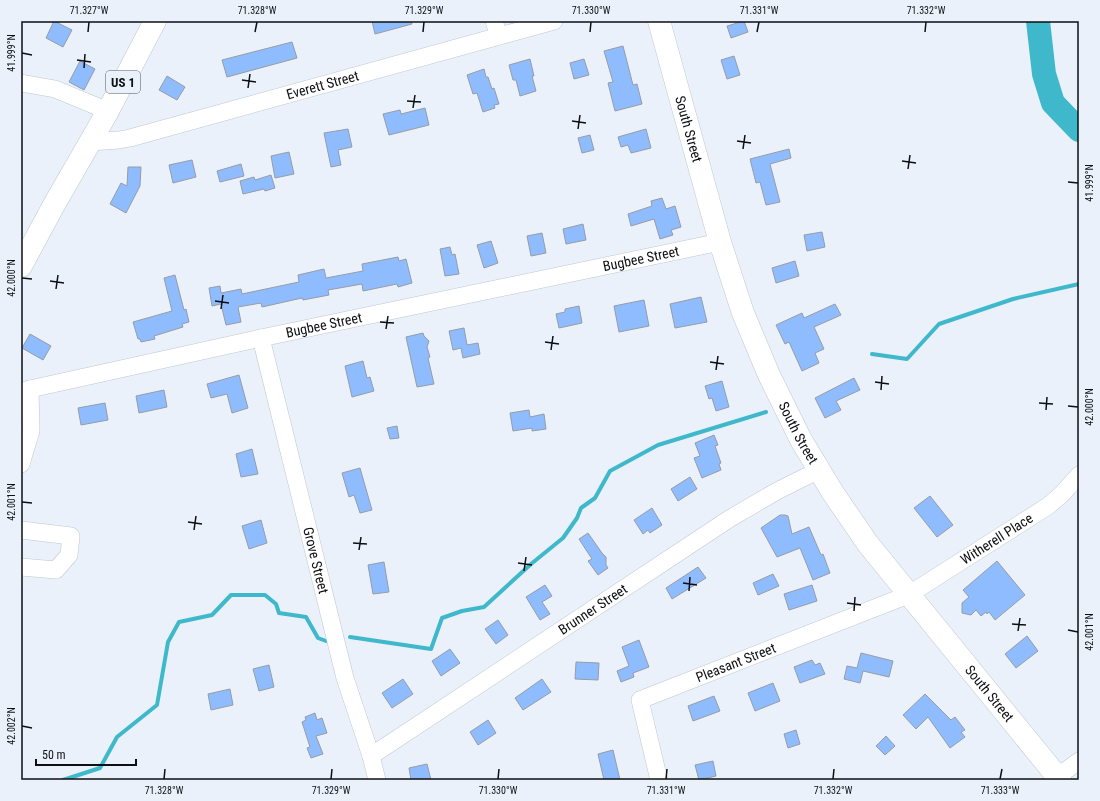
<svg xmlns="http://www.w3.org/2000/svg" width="1100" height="801" viewBox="0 0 1100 801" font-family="'Roboto Condensed',sans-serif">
<rect width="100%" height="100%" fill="#eaf1fb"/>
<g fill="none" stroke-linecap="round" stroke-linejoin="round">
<!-- stream -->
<path stroke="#3eb8ca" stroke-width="4" d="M1039,24L1040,21
M872,354L907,359L939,324L1013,299L1079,284
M350,637L431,649L442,618L462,611L484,607L531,564L563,538L577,518L581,508L595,498L610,471L658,445L766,412
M63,780L100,768L117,737L157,705L168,642L179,622L212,615L231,595H265L276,604L279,613L306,617L318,638L326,641"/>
<!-- river -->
<path stroke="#3eb8ca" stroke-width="24" d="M1038,21L1044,74L1053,103L1079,130"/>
</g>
<!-- building -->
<path fill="#8fbcff" stroke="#969ca6" d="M54,21L72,30L63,47L46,38Z
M372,21H411L412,24L375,34Z
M744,21L748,32L731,38L727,26Z
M292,42L297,58L227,77L222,60Z
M623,46L633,85L637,84L642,104L615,111L608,83L613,82L604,51Z
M734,56L740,75L727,79L721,60Z
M530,59L534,76H532L536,91L520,96L516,80H513L509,65Z
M584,59L589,75L574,79L570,63Z
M80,61L95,69L84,90L69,82Z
M484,69L486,77H488L492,89L494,88L499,104L494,105L495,108L483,112L477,93L473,94L467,75Z
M167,76L185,87L177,100L159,90Z
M425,108L429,125L389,135L383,114L400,110L401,114Z
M348,129L352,147L338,150L341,165L331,167L324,133Z
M646,129L651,148L631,153L628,145L621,147L618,137Z
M590,135L594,150L582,153L578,138Z
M789,149L791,158L770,164L780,202L766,205L760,182L756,183L750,159Z
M289,152L294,174L275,178L271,156Z
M192,160L196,177L173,183L169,165Z
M241,164L244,176L220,182L217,171Z
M128,167H141L140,186L126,213L110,204L121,183L127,186Z
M271,175L275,188L265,191L264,189L243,194L240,181L254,177L255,180Z
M662,198L666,209L675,206L681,227L671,230L673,235L660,239L654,219L631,226L628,214L652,206L651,201Z
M583,224L586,240L566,244L563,229Z
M822,232L825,247L807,251L804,235Z
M542,233L546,253L531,256L527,236Z
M491,241L498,263L484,268L477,245Z
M450,247L452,255L455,254L459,274L445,276L440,249Z
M398,257L399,261L406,259L412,283L398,287L397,284L363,291L362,284L328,290L329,295L303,300L302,298L262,307L261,303L238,307L241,322L226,325L221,304L212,306L209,288L220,286L221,293L241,289L242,294L299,282L298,275L324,269L326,278L363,271L362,264Z
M795,261L799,276L776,283L772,268Z
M175,275L184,310L186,309L189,322L182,324L183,327L154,336L155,339L141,342L140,339H138L133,322L172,311L164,278Z
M701,297L707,322L675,328L670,304Z
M644,300L649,326L619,332L614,306Z
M835,304L841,315L814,327L824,349L815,353L819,363L802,371L789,342L785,344L776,325L802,313L804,318Z
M579,306L582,323L559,328L556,314L565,312V309Z
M464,328L467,345L478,343L480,354L463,358L461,348L453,350L449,331Z
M423,333L424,336L429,341L427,347L430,357L428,358L434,384L417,387L406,337Z
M30,334L51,346L43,360L22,348Z
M363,361L367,378L370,377L374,391L352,397L345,366Z
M239,375L248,408L232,413L227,394L211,398L207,384Z
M854,378L860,390L836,401L841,410L825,418L815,398Z
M722,381L729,407L716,411L712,398L709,399L705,386Z
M164,390L167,407L139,413L136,396Z
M105,403L108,420L81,425L78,408Z
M529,410L530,417L544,414L546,429L532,431V428L513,431L510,413Z
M397,426L399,438L390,439L387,428Z
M714,435L718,445L715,446L721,463L719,464L721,470L702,478L694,458L700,456L695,443Z
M252,449L258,474L241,477L236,454Z
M360,468L372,510L360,513L354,495L349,497L342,473Z
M690,477L697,489L678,501L671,489Z
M930,496L953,525L937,537L914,508Z
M652,508L662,525L650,533L648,530L643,534L634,520Z
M780,515H785L788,516L792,534L809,527L821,555L823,554L830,573L813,580L800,548L777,557L761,528Z
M261,520L267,543L249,549L242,526Z
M588,533L602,553L606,557V565L608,568L598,575L588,561L592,559L579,539Z
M997,561L1025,595L995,620L989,612L987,614L986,612L981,616L976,610L971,615L962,613V603L969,597L963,590Z
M384,562L389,592L373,594L368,565Z
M698,567L706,578L672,599L666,588Z
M773,574L779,586L758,595L753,583Z
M545,585L552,596L542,602L550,614L540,620L526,597Z
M812,585L817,601L789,610L784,594Z
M498,620L508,635L496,644L485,629Z
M1027,636L1038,651L1016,668L1005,654Z
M639,640L649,667L633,673L634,677L621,682L617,671L629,666L622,647Z
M450,649L460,663L441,676L432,661Z
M861,653L893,661L889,677L863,671L860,683L844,679L847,666L857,668Z
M812,660L815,665L820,663L825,674L800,683L794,667Z
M576,662L599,663L598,680L575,679Z
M269,665L274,687L259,691L253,669Z
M403,679L413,694L392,708L382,693Z
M542,679L551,692L523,710L515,698Z
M773,683L780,701L755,711L748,693Z
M230,689L233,705L211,710L208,694Z
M925,694L951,720L955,717L965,730L961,732L965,737L950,748L928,717L916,729L903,715Z
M714,696L720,711L693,721L688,706Z
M315,713L317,720L322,718L327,733L316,736L323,754L311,758L307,748L310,747L302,722L306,720L305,717Z
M488,720L496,733L478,745L470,732Z
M796,730L800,744L788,748L784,734Z
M886,736L895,746L885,755L876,746Z
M613,750L620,780H604L598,754Z
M713,761L716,776L699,780L695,765Z
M427,764L431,780H411L409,768Z"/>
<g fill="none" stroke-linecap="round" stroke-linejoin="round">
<defs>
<g id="minor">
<path d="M494,21L499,36"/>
<path d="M21,83L55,89L108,111"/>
<path id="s1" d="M90,142L119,140L130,138L554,21"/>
<path id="s2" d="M261,338L345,678L371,756L377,780"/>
<path id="s3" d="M21,391L261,338L720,242"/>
<path d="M21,464L31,431L30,389"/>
<path d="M21,530L71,536L69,555L56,570L21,567"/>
<path id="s4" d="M371,756L729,519L777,491L819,470"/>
<path d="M1057,777L1079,761"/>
<path id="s5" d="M659,780L640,700L908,595L1048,506L1062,494L1079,475"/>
</g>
<g id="major">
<path id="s6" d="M659,21L720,242L743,313L769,375L801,440L833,493L868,544L1060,780"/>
<path d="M21,266L55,203L108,111L155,21"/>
</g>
</defs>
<!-- minor casing -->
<use href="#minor" stroke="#c0c6d0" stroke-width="18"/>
<!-- major casing -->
<use href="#major" stroke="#c0c6d0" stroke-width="23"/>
<!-- minor -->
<use href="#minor" stroke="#fff" stroke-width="17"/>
<!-- major -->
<use href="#major" stroke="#fff" stroke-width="22"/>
</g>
<!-- ticks -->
<path fill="none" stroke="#0d0f12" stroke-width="1.5" d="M88,32L89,22M255,32L257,22M423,32L424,22M590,32L591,22M757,32L759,22M925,32L926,22M22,53L32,55M77,60L91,62M84,68L85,54M242,80L256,82M248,88L250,74M407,101L421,102M413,108L415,95M572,121L586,123M578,129L580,115M737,141L751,143M743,149L745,135M902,161L916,163M908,169L910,155M1068,182L1078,183M22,278L32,279M50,281L64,283M56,289L58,275M215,301L229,303M221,309L223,295M380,322L394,323M386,329L388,316M545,342L559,344M551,350L553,336M710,362L724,364M716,370L718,356M875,382L889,384M881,390L882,376M1039,403L1053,404M1068,406L1078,407M1046,410L1047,397M22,502L32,503M188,522L202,524M194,530L196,516M353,543L367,544M359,550L361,537M518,563L532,565M524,571L526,557M683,583L697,585M689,591L690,577M847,603L861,605M854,611L855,597M1012,624L1026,625M1068,630L1078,632M1018,631L1020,618M22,726L32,728M164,779L165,769M331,779L332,769M498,779L499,769M666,779L667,769M833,779L834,769M1000,779L1002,769"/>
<g text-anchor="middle" stroke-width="3" stroke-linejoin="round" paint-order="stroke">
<!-- shield labels -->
<rect fill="#eaf1fb" stroke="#4f5358" stroke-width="1" x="106" y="71" width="34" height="22" rx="3"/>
<g font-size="13" font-weight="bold" fill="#0d0f12">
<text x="123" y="87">US 1</text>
</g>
<!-- street labels -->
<g font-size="14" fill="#0d0f12" stroke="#eaf1fb">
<text dy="5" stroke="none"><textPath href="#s1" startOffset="240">Everett Street</textPath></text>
<text dy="5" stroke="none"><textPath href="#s6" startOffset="112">South Street</textPath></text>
<text dy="5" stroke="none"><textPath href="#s3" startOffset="634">Bugbee Street</textPath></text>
<text dy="5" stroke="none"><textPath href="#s3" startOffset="310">Bugbee Street</textPath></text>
<text dy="5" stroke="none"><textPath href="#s6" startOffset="436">South Street</textPath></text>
<text dy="5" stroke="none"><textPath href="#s5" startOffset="475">Witherell Place</textPath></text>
<text dy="5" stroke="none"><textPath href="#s2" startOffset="229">Grove Street</textPath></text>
<text dy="5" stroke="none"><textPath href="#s4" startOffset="266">Brunner Street</textPath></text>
<text dy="5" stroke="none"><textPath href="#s5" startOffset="185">Pleasant Street</textPath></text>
<text dy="5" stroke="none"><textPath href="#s6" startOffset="760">South Street</textPath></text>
</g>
</g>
<!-- border -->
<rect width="1100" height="801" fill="none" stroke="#eaf1fb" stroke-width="44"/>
<!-- scale -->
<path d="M36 759v6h100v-6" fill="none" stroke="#0d0f12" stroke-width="2"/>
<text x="42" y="759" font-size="12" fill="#0d0f12" stroke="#eaf1fb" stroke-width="3" paint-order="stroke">50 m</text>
<rect x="22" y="22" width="1056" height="757" fill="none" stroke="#0d0f12" stroke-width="1.5"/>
<g font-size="10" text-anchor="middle" fill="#0d0f12">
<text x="89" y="14">71.327°W</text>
<text x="257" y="14">71.328°W</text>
<text x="424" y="14">71.329°W</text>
<text x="591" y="14">71.330°W</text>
<text x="759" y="14">71.331°W</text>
<text x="926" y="14">71.332°W</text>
<text transform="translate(11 53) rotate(-90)" y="4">41.999°N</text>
<text transform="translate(1089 183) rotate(-90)" y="4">41.999°N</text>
<text transform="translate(11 278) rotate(-90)" y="4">42.000°N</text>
<text transform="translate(1089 407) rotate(-90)" y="4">42.000°N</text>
<text transform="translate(11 502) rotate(-90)" y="4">42.001°N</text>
<text transform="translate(1089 632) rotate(-90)" y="4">42.001°N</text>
<text transform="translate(11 726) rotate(-90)" y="4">42.002°N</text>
<text x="164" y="794">71.328°W</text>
<text x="331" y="794">71.329°W</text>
<text x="498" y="794">71.330°W</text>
<text x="666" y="794">71.331°W</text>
<text x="833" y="794">71.332°W</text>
<text x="1000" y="794">71.333°W</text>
</g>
</svg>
